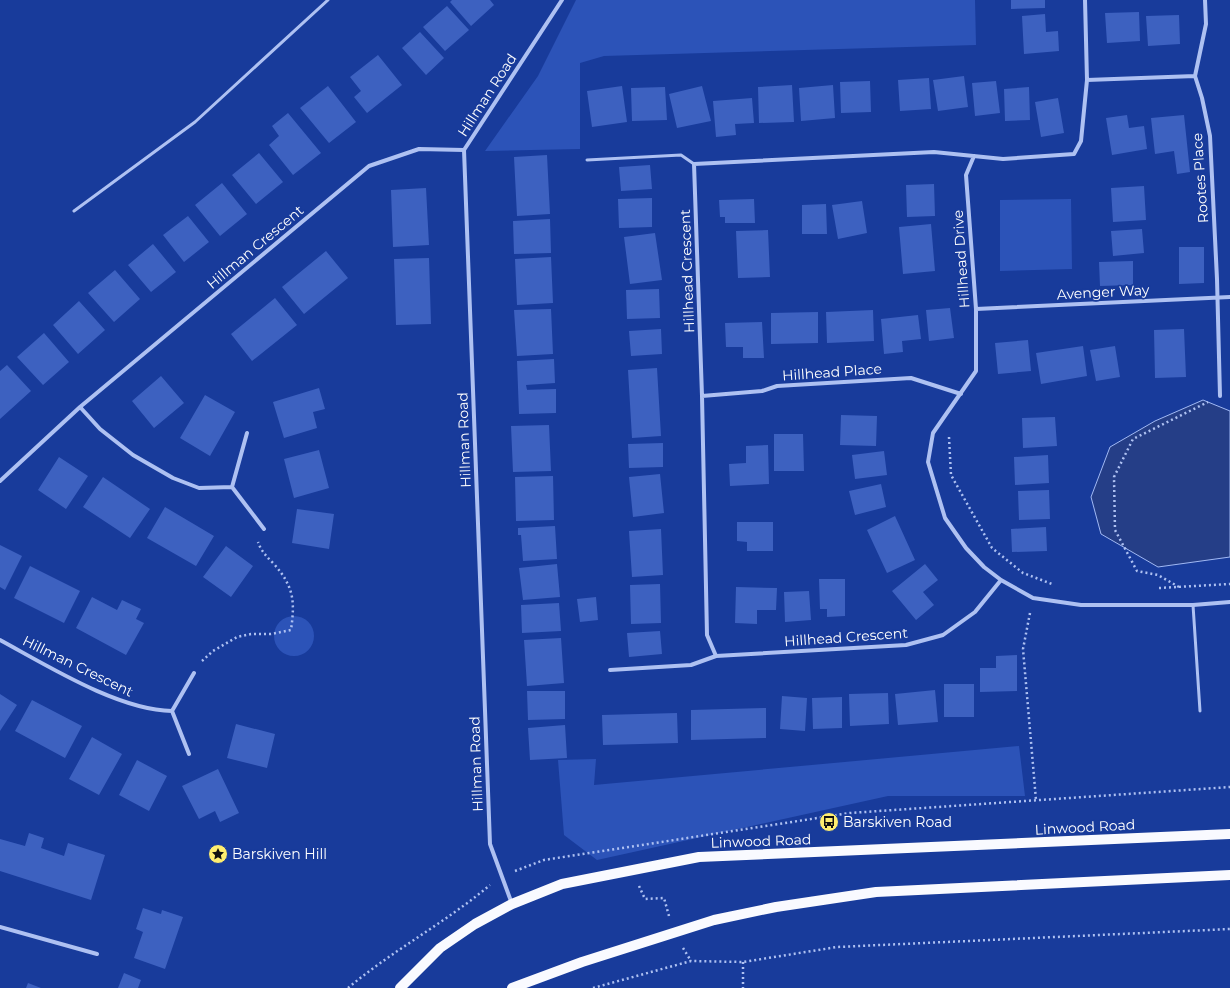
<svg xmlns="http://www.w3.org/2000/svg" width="1230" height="988" viewBox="0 0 1230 988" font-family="Montserrat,sans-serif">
<rect width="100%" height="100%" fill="#183b9b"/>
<!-- green -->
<path fill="#2c53b8" d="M576,0H975L976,45L604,56L580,63V149L485,151L538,76Z
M1071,199L1072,269L1000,271V200Z
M274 636a20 20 0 1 1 40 0a20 20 0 1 1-40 0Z
M1019,746L1025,796H888L597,860L564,835L558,760L596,759L594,785Z"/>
<!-- water -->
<path fill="#253e87" stroke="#a1b9f4" d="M1203,400L1230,411V557L1158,567L1101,534L1091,497L1110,447L1155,421Z"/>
<!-- building -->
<path fill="#3d61c0" d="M452,0H490L494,5L471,26L450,2Z
M1011,0H1045V8L1011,9Z
M447,6L469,30L445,51L423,27Z
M1139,12L1140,41L1107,43L1105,13Z
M1045,14L1046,32L1058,31L1059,51L1024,54L1022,16Z
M1179,15L1180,44L1148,46L1146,16Z
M420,32L444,58L426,75L402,48Z
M378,55L402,85L367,113L354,97L361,91L350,77Z
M964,76L968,107L938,111L933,80Z
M929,78L931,109L900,111L898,80Z
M870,81L871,112L841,113L840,82Z
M996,81L1000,113L975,116L972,83Z
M792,85L794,122L759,123L758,87Z
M833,85L835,118L801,121L799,88Z
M328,86L356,122L329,143L300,108Z
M622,86L627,122L592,127L587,91Z
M702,86L711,121L677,128L669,94Z
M665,87L667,120L632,121L631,88Z
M1029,87L1030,120L1005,121L1004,89Z
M752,98L754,123L735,124L736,135L716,137L713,101Z
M1058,98L1064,133L1041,137L1035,102Z
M288,113L321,153L293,175L269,145L279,136L272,126Z
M1127,115L1129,128L1144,126L1147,149L1112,155L1106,118Z
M1184,115L1190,172L1177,174L1174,151L1155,154L1151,118Z
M259,153L283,182L256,204L232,175Z
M547,155L550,214L517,216L514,157Z
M650,165L652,189L621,191L619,167Z
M222,183L247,214L220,236L195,205Z
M934,184L935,216L907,217L906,185Z
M1144,186L1146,220L1113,222L1111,188Z
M426,188L429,245L393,247L391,190Z
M652,198V227L619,228L618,199Z
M754,199L755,223H725V217H720L719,200Z
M862,201L867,233L838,239L832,205Z
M826,204L827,234H802V205Z
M188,216L209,242L184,262L163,235Z
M550,219L551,253L514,254L513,221Z
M931,224L935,271L903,274L899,227Z
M1142,229L1144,253L1113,256L1111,231Z
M768,230L770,277L738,278L736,231Z
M655,233L662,280L630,284L624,237Z
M153,244L176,272L151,292L128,265Z
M1179,247H1204V283L1179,284Z
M326,251L348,278L304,314L282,287Z
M551,257L553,303L517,305L515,259Z
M429,258L431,324L396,325L394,259Z
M1133,261V285L1100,286L1099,262Z
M115,270L140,299L114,322L88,293Z
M659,289L660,318L627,319L626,290Z
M275,298L297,325L252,361L231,334Z
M79,301L105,330L78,354L53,325Z
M950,308L954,338L929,341L926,310Z
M551,309L553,354L517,356L514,310Z
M873,310L874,341L827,343L826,312Z
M818,312V343L771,344V313Z
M918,315L921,339L902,341L903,352L884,354L881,319Z
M762,322L764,358H743V347H726L725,323Z
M661,329L662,354L631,356L629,331Z
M1184,329L1186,377L1155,378L1154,330Z
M44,333L69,362L43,385L17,357Z
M1028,340L1031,371L998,374L995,343Z
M1083,346L1087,376L1041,384L1036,353Z
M1115,346L1120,377L1096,381L1090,350Z
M554,359L555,383L526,385L527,390H522L556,389V413L519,414L517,361Z
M7,365L31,391L0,419V371Z
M657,368L661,436L632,438L628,370Z
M161,376L184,403L154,428L132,401Z
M319,388L325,409L313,412L317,428L284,438L273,402Z
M205,395L235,412L210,456L180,438Z
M841,415L877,416L876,446L840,445Z
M1055,417L1057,446L1023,448L1022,418Z
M549,425L551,471L513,472L511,426Z
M774,434H803L804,471H774Z
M663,443V467L629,468L628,444Z
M768,445L769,484L730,486L729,464L746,463V446Z
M319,450L329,488L294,498L284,459Z
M884,451L887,475L855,479L852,455Z
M1048,455L1049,483L1015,485L1014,457Z
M59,457L88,476L66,509L38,490Z
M660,474L664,513L633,517L629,477Z
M553,476L554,520L516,521L515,477Z
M103,477L150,509L130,538L83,507Z
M881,484L886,507L855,515L849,491Z
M1049,490L1050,519L1019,520L1018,491Z
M165,507L214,536L196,566L147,538Z
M297,509L334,514L329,549L292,543Z
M895,516L915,560L887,573L867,530Z
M737,522H773V551H747V542L737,541Z
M555,526L557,559L523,561L521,535H518V528Z
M1046,527L1047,551L1012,552L1011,529Z
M661,529L663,575L632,577L629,531Z
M0,545L22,556L5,590L0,587Z
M226,546L253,566L231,597L203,577Z
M557,564L560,597L523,600L519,568Z
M925,564L938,580L923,592L934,605L916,620L892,591Z
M30,566L80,591L64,623L14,598Z
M819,579H845V616L827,617V609H820Z
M660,584L661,623L631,624L630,585Z
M736,587L777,588L776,610H757V624L735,623Z
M809,591L811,620L785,622L784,592Z
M92,597L117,610L122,600L141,609L136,619L144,623L126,655L76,628Z
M596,597L598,620L580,622L577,599Z
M559,603L561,631L522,633L521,605Z
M660,631L662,654L629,657L627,633Z
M561,638L564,683L527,686L524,640Z
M1017,655V691L980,692V668H996V656Z
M944,684H974V717H944Z
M935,690L938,722L898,725L895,694Z
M527,691H565V719L528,720Z
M888,693L889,724L850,726L849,694Z
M0,694L17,705L0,731Z
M782,696L807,698L805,731L780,729Z
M842,697V728L813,729L812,698Z
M32,700L82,726L65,758L15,731Z
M766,708V738L691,740V710Z
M677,713L678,743L603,745L602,715Z
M236,724L275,734L267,768L227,758Z
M565,725L567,758L530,760L528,728Z
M92,737L122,754L99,795L69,779Z
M137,760L167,776L149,811L119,795Z
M218,769L239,813L220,822L215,811L199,819L182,786Z
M29,833L44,838L41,848L64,856L68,843L105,855L91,900L0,871V839L25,846Z
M143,908L161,914L162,910L183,917L165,969L134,958L143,932L136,929Z
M124,973L141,980L138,988H118Z
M28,983L41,988H26Z"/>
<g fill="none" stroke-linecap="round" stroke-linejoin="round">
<!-- path -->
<path stroke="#aec1f2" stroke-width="2.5" stroke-dasharray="2 3" stroke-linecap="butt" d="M949,437L951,475L992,548L1023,573L1052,584
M1179,587L1158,575L1137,571L1115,530L1114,477L1133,439L1208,402
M1159,588L1230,584
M1030,613L1023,649L1036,800
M202,661L213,651L237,637L251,634H271L291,630C295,601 294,587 274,564C267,557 261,551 258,542
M515,871L544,860L850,813L1230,787
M639,886L645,899L664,898L669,916
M683,948L691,961
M743,962V988
M348,988C393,950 445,923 490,885
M593,988L691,961L743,962L837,947L1230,929"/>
<!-- lane -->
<path stroke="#aec1f2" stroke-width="3" d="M587,160L681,155L694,164
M74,211L195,122L328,0
M1193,605L1200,711"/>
<!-- street -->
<path stroke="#aec1f2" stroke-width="4" d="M1205,0L1206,24L1195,76L1202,98L1210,136L1217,279L1220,396
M1087,80L1195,76
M974,156L966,175L976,309V371L933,433L928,462L945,518L966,548L984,567L1001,580L1033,598L1081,605H1193L1230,602
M976,309L1230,297
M702,396L762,391L777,386L911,378L961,394
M80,407L100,429L133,455L173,478L199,488L232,487
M247,433L232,487L264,529
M0,481L80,407L369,166L419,149L464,150
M0,640C48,666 118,710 172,711
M716,656L707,635L702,396L694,164L934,152L1003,159L1074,154L1081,141L1087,80L1085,0
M610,670L691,665L716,656L906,645L943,635L975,612L1001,580
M189,754L172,711L194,673
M512,904L490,844L464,150L562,0
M0,927L97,954"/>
<!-- primary -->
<path stroke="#f9faff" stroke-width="10" d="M400,988L440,948L475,924L512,904L562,884L699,857L1230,834
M512,988L582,962L714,920L776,907L876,892L1230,875"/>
</g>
<!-- icons -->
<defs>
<symbol id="bus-disc" viewBox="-11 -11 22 22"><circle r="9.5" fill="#ffee6f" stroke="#183b9b"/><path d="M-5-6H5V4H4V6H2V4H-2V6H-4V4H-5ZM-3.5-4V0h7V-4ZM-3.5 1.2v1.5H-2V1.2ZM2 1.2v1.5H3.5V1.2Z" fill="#111"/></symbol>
<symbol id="sight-disc" viewBox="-11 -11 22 22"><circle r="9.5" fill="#ffee6f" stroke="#183b9b"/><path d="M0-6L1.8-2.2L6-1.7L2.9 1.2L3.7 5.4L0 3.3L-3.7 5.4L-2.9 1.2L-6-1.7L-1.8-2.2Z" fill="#111"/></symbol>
</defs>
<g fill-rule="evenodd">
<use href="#bus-disc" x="818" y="811" width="22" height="22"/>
<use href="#sight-disc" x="207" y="843" width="22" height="22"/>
</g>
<g text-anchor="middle" stroke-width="3.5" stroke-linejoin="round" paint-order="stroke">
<!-- street labels -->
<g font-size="14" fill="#fff" stroke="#183b9b">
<text transform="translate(487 95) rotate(-57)" y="5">Hillman Road</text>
<text transform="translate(1200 178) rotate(-94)" y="5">Rootes Place</text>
<text transform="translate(255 247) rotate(-40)" y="5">Hillman Crescent</text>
<text transform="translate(961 259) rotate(-94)" y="5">Hillhead Drive</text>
<text transform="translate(687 271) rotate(-92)" y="5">Hillhead Crescent</text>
<text transform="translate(1103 292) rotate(-3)" y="5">Avenger Way</text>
<text transform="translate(832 372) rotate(-4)" y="5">Hillhead Place</text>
<text transform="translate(464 440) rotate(-92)" y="5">Hillman Road</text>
<text transform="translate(846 637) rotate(-4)" y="5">Hillhead Crescent</text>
<text transform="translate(78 666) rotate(26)" y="5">Hillman Crescent</text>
<text transform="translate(476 764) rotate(-92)" y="5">Hillman Road</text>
<text transform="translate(1085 827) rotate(-3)" y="5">Linwood Road</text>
<text transform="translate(761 841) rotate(-2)" y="5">Linwood Road</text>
</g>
<!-- poi labels -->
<g font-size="14" fill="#fff" stroke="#183b9b" text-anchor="start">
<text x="843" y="827">Barskiven Road</text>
<text x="232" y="859">Barskiven Hill</text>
</g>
</g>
</svg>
